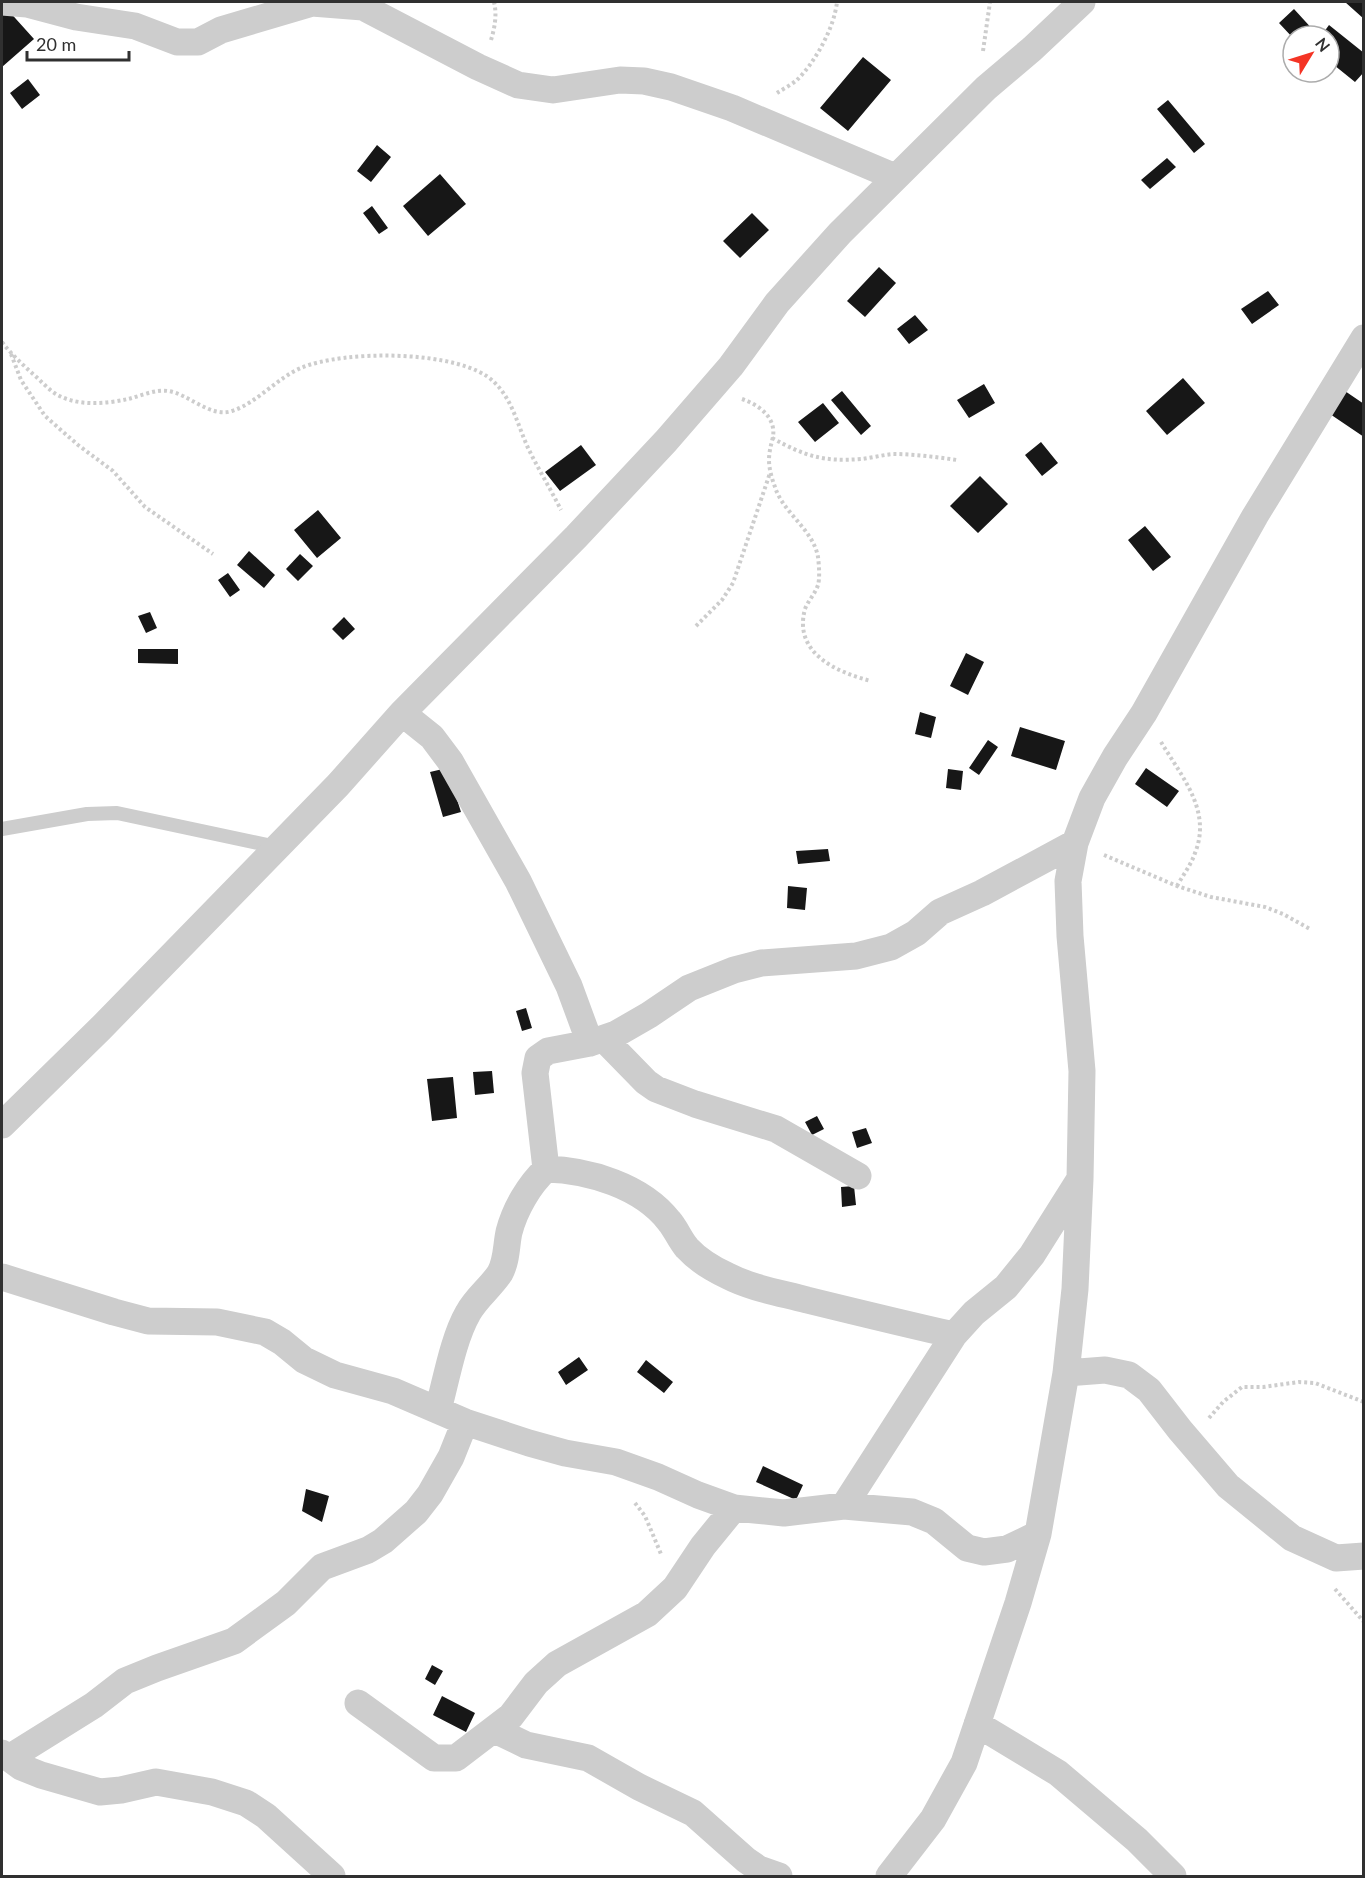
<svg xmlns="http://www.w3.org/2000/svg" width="1365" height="1878" viewBox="0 0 1365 1878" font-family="Lato,sans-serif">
<rect width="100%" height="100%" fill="#fff"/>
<!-- building -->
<path fill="#171717" d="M1345,2H1364V19Z
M7,9L34,39L2,67V14Z
M1294,9L1315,32L1310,36H1293V38L1279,23Z
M1329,25L1364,53V72L1355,82L1329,61V36H1321Z
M863,57L891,80L848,131L820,108Z
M28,79L40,95L22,109L10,93Z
M1168,100L1205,144L1194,153L1157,109Z
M377,145L391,157L371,182L357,171Z
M1167,158L1176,167L1150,189L1141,180Z
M440,174L466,204L428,236L403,206Z
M372,206L388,228L379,234L363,213Z
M752,213L769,230L740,258L723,241Z
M879,267L896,283L865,317L847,301Z
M1268,291L1279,305L1252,324L1241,309Z
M915,315L928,330L909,344L897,329Z
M1183,378L1205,403L1167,435L1146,411Z
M984,384L995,403L969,418L957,400Z
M1342,389L1364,404V437L1327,412Z
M842,391L871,426L861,435L831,400Z
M823,403L839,423L815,442L798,422Z
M1041,442L1058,463L1042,476L1025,455Z
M581,445L596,465L560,491L545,472Z
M980,476L1008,504L978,533L950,506Z
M318,510L341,538L317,558L294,530Z
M1145,526L1171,557L1153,571L1128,540Z
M249,551L275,575L264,588L237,565Z
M300,554L313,566L298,581L286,569Z
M228,573L240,590L230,597L218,580Z
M150,612L157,628L146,633L138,616Z
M344,617L355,629L343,640L332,629Z
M138,649H178V664L138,663Z
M966,653L984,662L968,695L950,686Z
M920,712L936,717L931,738L915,734Z
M1020,727L1065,741L1056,770L1011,756Z
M988,740L998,747L979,775L969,768Z
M447,768L461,812L443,817L430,772Z
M1146,768L1179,791L1167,807L1135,784Z
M948,769L963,771L961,790L946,788Z
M828,849L830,861L798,864L796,851Z
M788,886L807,888L805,910L787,908Z
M526,1008L532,1028L522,1031L516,1011Z
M492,1071L494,1093L475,1095L473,1072Z
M453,1077L457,1118L432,1121L427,1079Z
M817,1116L824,1129L812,1135L805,1122Z
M866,1128L872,1143L857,1148L852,1132Z
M854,1186L856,1205L842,1207L841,1187Z
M579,1357L588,1370L566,1385L558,1372Z
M646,1360L673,1382L664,1393L637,1372Z
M763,1466L803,1485L796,1500L756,1482Z
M306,1489L329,1496L322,1522L302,1511Z
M432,1665L443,1671L435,1685L425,1679Z
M442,1696L475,1713L466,1732L433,1715Z"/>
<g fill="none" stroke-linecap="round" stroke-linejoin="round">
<!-- path -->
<path stroke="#cdcdcd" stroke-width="4" stroke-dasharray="3 3" stroke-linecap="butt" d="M491,40C495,27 497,14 494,2
M983,51L990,2
M777,93C783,89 791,85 797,80C816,61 834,28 837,2
M2,342C11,354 22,364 33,374C40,380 46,387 53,392C74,407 105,404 128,399C141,396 155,389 168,391C189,394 210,418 232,411C257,403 277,378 301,368C341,350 461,349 494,382C513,400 518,427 529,450C539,470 551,490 561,510
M11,354L21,380L45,416L78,445L113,471L145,507L213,554
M742,399C759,405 776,417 773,437C771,445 769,452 769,460C769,469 772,479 775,487C783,513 813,529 818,557C819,565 820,578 818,585C815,594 808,601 805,609C793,653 836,672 871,681
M772,438C805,456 823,462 861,459C871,458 882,455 893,454C914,454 936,457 957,460
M696,626L722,600L733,583L770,473
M1161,742C1182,777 1212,811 1195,853C1191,865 1183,875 1177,886
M1104,855L1177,886L1211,897L1265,907L1283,914L1310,929
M1209,1418L1223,1402L1242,1387H1263L1299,1382L1315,1383L1364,1402
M635,1503L645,1516L661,1554
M1335,1589L1364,1622"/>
<!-- lane -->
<path stroke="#cdcdcd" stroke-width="14" d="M2,829L87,814L117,813L277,847"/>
<!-- street -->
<path stroke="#cdcdcd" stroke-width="27" d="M2,2L27,4L76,17L135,26L177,42H198L221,30L312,3L363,7L478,67L518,85L553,90L620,80L644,81L671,87L732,108L895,177
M402,713L432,737L450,761L518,881L569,986L590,1043
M604,1039L646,1082L656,1089L695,1104L776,1129L858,1176
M2,1125L101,1028L338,785L402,713L576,537L666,441L731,366L777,303L840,233L986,88L1032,49L1082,2
M546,1169L535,1073L538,1058L548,1051L590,1043L616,1034L649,1015L689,988L734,970L761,963L856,956L891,947L916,933L940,912L982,893L1075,843
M2,1277L114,1312L148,1321L217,1322L265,1332L282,1342L304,1360L335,1375L393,1391L465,1422L529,1443L565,1453L616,1462L658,1477L698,1495L734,1508L784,1513L844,1506L912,1512L934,1521L967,1548L984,1552L1007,1549L1038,1534
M1066,1373L1105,1370L1129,1375L1149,1390L1180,1430L1228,1486L1292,1538L1336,1558L1364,1556
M438,1410C446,1381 453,1339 468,1313C476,1298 491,1287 500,1273C507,1260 506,1246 509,1232C515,1209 529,1185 546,1169C588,1170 642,1186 669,1221C676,1229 680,1240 687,1248C698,1260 713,1269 728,1276C751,1288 781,1293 807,1300C856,1312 905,1324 954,1335
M844,1506L954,1335L974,1313L1006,1287L1032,1255L1078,1182
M358,1703L434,1758H456L511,1716L536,1683L557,1664L647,1614L675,1588L703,1546L734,1508
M977,1724L1058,1773L1137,1840L1173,1876
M495,1730L526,1745L588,1758L639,1787L693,1813L746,1860L759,1869L779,1876
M2,1753L21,1767L41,1775L100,1792L121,1790L156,1782L212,1792L246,1803L266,1816L332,1876
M9,1758L94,1705L125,1681L157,1668L234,1641L286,1603L322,1567L368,1550L383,1541L416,1512L430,1494L451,1457L465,1422
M889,1876L933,1819L964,1763L1018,1603L1038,1534L1066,1373L1075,1289L1080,1179L1082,1071L1070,936L1068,881L1075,843L1092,798L1115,757L1144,713L1255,516L1364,338"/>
</g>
<!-- border -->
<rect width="1365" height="1878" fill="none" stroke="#303030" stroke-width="6"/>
<!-- north arrow -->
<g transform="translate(1311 54) rotate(52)"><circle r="28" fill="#ffffff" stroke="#acacac" stroke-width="1.5"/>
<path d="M0-4.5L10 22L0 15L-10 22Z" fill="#f43425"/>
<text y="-9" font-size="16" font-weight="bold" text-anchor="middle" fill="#303030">N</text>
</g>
<!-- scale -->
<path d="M27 51v9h102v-9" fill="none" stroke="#303030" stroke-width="3"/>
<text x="36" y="51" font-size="18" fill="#303030" stroke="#ffffff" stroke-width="4.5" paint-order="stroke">20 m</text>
</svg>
